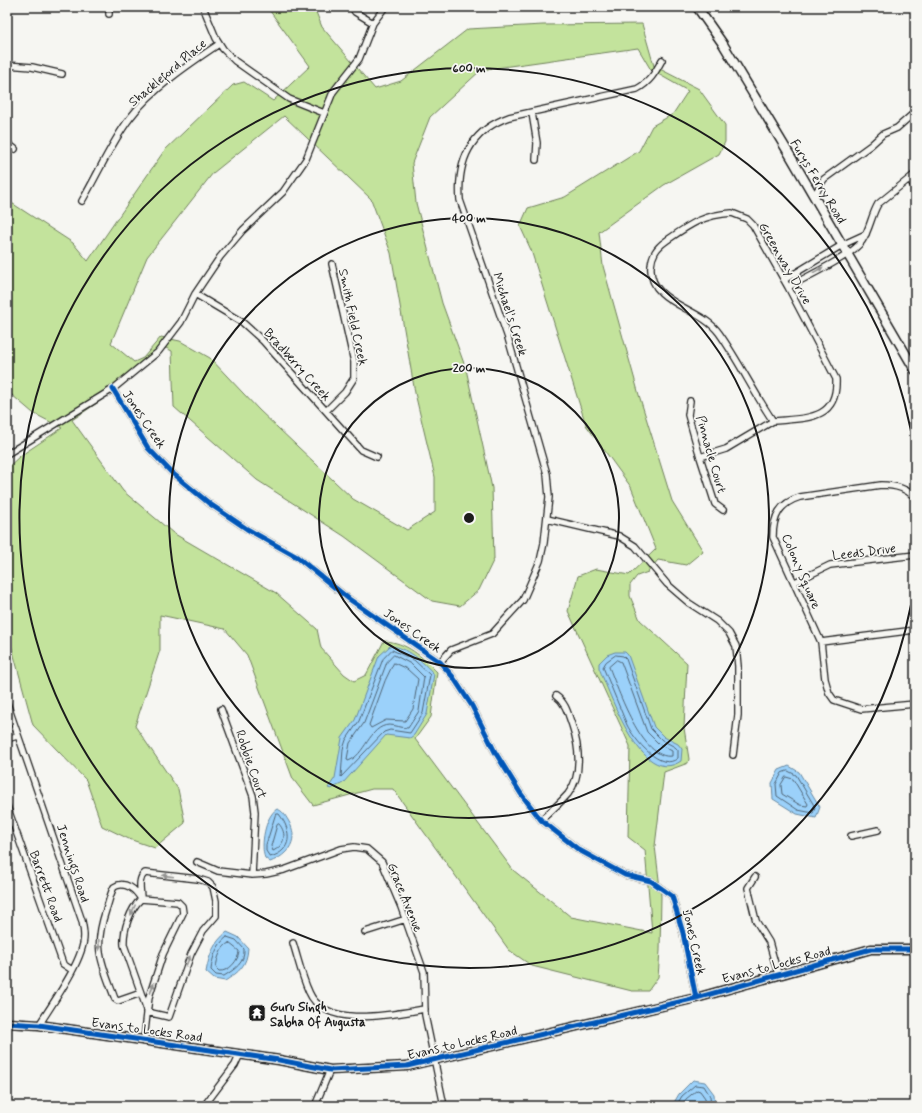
<svg xmlns="http://www.w3.org/2000/svg" width="922" height="1113" viewBox="0 0 922 1113" font-family="Mynerve,sans-serif">
<rect width="100%" height="100%" fill="#f6f6f2"/>
<filter id="ink" filterUnits="userSpaceOnUse"><feTurbulence type="fractalNoise" baseFrequency=".025" numOctaves="2"/><feDisplacementMap in="SourceGraphic" scale="8" xChannelSelector="R" yChannelSelector="G"/><feConvolveMatrix kernelMatrix="1 2 1 2 8 2 1 2 1" color-interpolation-filters="sRGB"/></filter>
<g filter="url(#ink)">
<!-- green -->
<path fill="#c3e39c" stroke="#70805c" fill-rule="evenodd" d="M267,7H314L322,27L375,89L401,81L468,29L543,25L642,24L654,66L699,89L725,125V142L719,154L664,185L599,232L603,266L639,395L672,501L703,551L686,565L658,560L648,572L637,576L630,585V596L640,620L687,663L684,728L689,759L688,763L664,772L655,846L661,896L660,951L658,977L648,991H632L532,966L509,950L393,789H372L313,805L293,779L247,655L225,629L160,615V650L135,726L178,789L185,823L155,848L129,839L102,826L86,780L33,725L7,630V468L20,456L62,428L33,413L12,395L7,399V200L73,243L88,261L164,151L233,85L244,82L273,101L310,66ZM638,48L651,70L688,91L673,114L652,126L639,151L565,197L528,208L520,226L531,250L586,425L631,487L656,549L629,575L596,569L578,576L568,611L630,746L628,837L645,850L652,933L571,917L513,870L415,739L431,717L437,672C422,657 407,642 384,641L366,675L354,681L344,674L321,648L317,629L276,593L173,533L123,491L72,420L103,399L166,348L172,351L174,407L257,480L344,536L432,601L460,606L479,590L494,559L492,488L466,369L442,303L416,203L412,163L430,117L481,70ZM284,116L371,199L391,253L415,393L435,477V512L407,530L353,499L259,410L210,358L180,341L161,337L143,358L134,362L111,343L147,257L213,173Z"/>
<!-- water -->
<path fill="#9bd1fa" stroke="#6889a1" d="M390,646C408,647 422,661 434,674L427,714L414,735L410,738L386,735L343,783L331,789L328,788L335,778L342,738L355,720L379,656Z
M615,652H625L628,655L654,727L664,737L678,744L682,749L681,761C641,788 610,693 599,668V663L607,655Z
M789,766L799,772L820,807L816,818L797,814L773,799L772,783L779,770Z
M277,809C283,811 285,815 288,820C300,839 289,855 270,862L265,858C260,846 265,816 277,809Z
M227,932L238,937L248,948C247,966 239,972 225,981L214,979L206,972C209,955 214,942 227,932Z
M693,1080L705,1082L714,1094L715,1106H672L679,1094Z"/>
<g fill="none" stroke-linecap="round" stroke-linejoin="round">
<!-- shore -->
<path stroke="#4f6475" stroke-width="1" d="M392,650L414,660L430,675L423,713L410,733L390,730L384,732L341,777L343,749L346,740L359,721L383,659Z
M394,655L411,664L424,677L419,711L408,728C402,728 395,725 389,725C369,726 365,756 348,761L347,759L350,743L364,723L387,662Z
M616,655L623,656L626,659L651,729L662,740L675,747L678,750V758C661,773 634,739 627,725C619,706 611,686 603,667L606,662Z
M617,660L621,662L647,732L659,744L672,751V756C642,761 618,689 609,667Z
M394,663L407,669L418,679L413,709L405,721L386,720L371,728L369,725L385,681Z
M788,771L796,775L815,807L813,813L798,810L777,796L776,784L782,773Z
M786,777L793,779L808,804L807,806L800,805L782,794L781,785Z
M276,814H279C292,831 293,851 270,857L266,851V845Z
M279,824C288,834 284,846 273,851L271,846L277,825Z
M227,937L236,940L244,949C245,963 235,969 224,976L216,975L211,970C212,958 217,944 227,937Z
M229,943L239,951C239,960 229,972 219,971L216,968C217,959 221,946 229,943Z
M676,1106L682,1096L695,1085L704,1086L710,1096L711,1106
M682,1106L686,1099L697,1090L700,1091L705,1098L706,1106"/>
<defs>
<path id="street" d="M109,7V14
M203,7L216,38L223,49L235,61L289,99L324,113
M352,7L355,12L373,23
M7,65L32,67L62,74
M532,113L537,143L536,160
M7,143L15,149
M909,179L915,187
M814,196L824,179L871,145L883,134L897,128L915,112
M82,201C98,174 111,143 130,118C152,89 189,64 219,44
M732,213L747,219L753,225L788,287L836,379C838,421 805,418 773,421C754,393 739,361 719,333C701,307 648,304 651,266C652,255 656,248 666,241C689,225 702,215 732,213Z
M784,280L842,245L866,234
M788,287C806,277 852,256 862,241C870,229 871,216 878,204L915,174
M195,294L242,322L263,341L361,450L377,457
M113,389L148,448L172,473L210,504L247,529L297,557L349,599L440,662L453,677L472,706L495,752L521,794L541,820L579,850L625,875L651,881L672,896L683,933L696,998
M690,401L688,415L700,457L715,504L723,510
M326,411L345,392L354,378V362L332,264
M7,454L113,389L158,352L181,322L195,294L220,257L243,230L283,192L306,159L333,92L359,59L373,23L385,7
M700,457L726,449L773,421
M915,498C907,488 894,485 881,485L800,497C780,503 773,516 773,537L821,642L825,679L829,693L834,700L861,709L915,704
M547,519L619,536L635,546L667,584L689,603L717,621L729,633L736,646L738,666V715L733,755
M795,582L830,565L915,555
M821,642L915,630
M440,662L451,650L492,634L523,600L540,561L544,543L549,497L547,474L508,338L460,200C457,161 470,131 509,117L637,89C650,82 655,73 662,60
M7,703L82,921C83,926 84,931 84,936C84,960 52,1004 39,1025
M221,709L253,796L255,812L252,875
M7,739L17,736
M7,806L63,964L72,970
M541,820C550,812 560,803 568,794C583,775 579,746 572,725C568,714 566,703 556,696
M851,836L878,830
M197,862L218,871L252,875L266,874L284,870L341,849L354,847L367,849L382,862L401,907L424,972L425,1015L444,1106
M755,877L748,888L756,921L769,942L778,974
M141,899C141,891 137,879 145,873L198,879L208,882L213,887L216,901V916L203,931L191,954L169,1017L147,1012
M141,899C136,890 125,880 114,887C110,894 109,902 106,910C93,949 101,961 115,999L118,1001L141,993
M365,932L406,919
M293,943C298,959 302,977 309,992C325,1030 394,1014 425,1009
M144,1040L149,997L163,954L183,913L182,906L178,902L141,899C130,909 123,930 124,945L147,1010
M204,1106L235,1065L240,1054
M315,1106L330,1070"/>
<path id="secondary" d="M697,7L723,44L791,157L915,370
M7,1023L39,1025L279,1060L330,1070L407,1066L696,998L871,949H915"/>
</defs>
<!-- street casing -->
<use href="#street" stroke="#1c1c1c" stroke-width="8"/>
<!-- secondary casing -->
<use href="#secondary" stroke="#1c1c1c" stroke-width="11"/>
<!-- street -->
<use href="#street" stroke="#f6f6f2" stroke-width="5.5"/>
<!-- secondary -->
<use href="#secondary" stroke="#f6f6f2" stroke-width="8"/>
<defs>
<path id="cycleway" d="M113,389L148,448L172,473L210,504L247,529L297,557L349,599L440,662L453,677L472,706L495,752L521,794L541,820L579,850L625,875L651,881L672,896L683,933L696,998
M7,1023L39,1025L279,1060L330,1070L407,1066L696,998L871,949H915"/>
</defs>
<!-- cycleway casing -->
<use href="#cycleway" stroke="#f6f6f2" stroke-width="8"/>
<!-- cycleway -->
<use href="#cycleway" stroke="#0057b8" stroke-width="5"/>
</g>
<!-- one-way arrows -->
<defs><path id="oneway-solid" d="M-6-.8H1V-3.2L6.5 0L1 3.2V.8H-6Z"/></defs>
<g fill="#949492">
<use href="#oneway-solid" transform="translate(818 270) rotate(-29)"/>
<use href="#oneway-solid" transform="translate(168 876) rotate(-173)"/>
<use href="#oneway-solid" transform="translate(133 910) rotate(114)"/>
<use href="#oneway-solid" transform="translate(99 945) rotate(87)"/>
<use href="#oneway-solid" transform="translate(188 961) rotate(-68)"/>
<use href="#oneway-solid" transform="translate(152 988) rotate(-72)"/>
</g>
</g>
<!-- distance rings -->
<g fill="none" stroke="#1c1c1c" stroke-width="2">
<circle cx="469" cy="518" r="150"/>
<circle cx="469" cy="518" r="300"/>
<path d="M915 581A450 450 0 1 1 915 455"/>
</g>
<!-- icons -->
<defs>
<symbol id="temple-square" viewBox="-11 -11 22 22"><rect x="-9" y="-9" width="18" height="18" rx="4" fill="#1c1c1c" stroke="#f6f6f2"/><path d="M0-6L5-2H3V0L6.5 2.5H4V6H1.5V3h-3V6H-4V2.5H-6.5L-3 0V-2H-5Z" fill="#fff"/></symbol>
</defs>
<g fill-rule="evenodd">
<use href="#temple-square" x="247" y="1003" width="20" height="20"/>
</g>
<g text-anchor="middle" stroke-width="3.5" stroke-linejoin="round" paint-order="stroke">
<!-- street labels -->
<g font-size="13" fill="#1c1c1c" stroke="#f6f6f2">
<text transform="translate(167 72) rotate(-40)" y="5">Shackleford Place</text>
<text transform="translate(819 181) rotate(59)" y="5">Furys Ferry Road</text>
<text transform="translate(786 263) rotate(60)" y="5">Greenway Drive</text>
<text transform="translate(511 314) rotate(72)" y="5">Michael's Creek</text>
<text transform="translate(354 317) rotate(78)" y="5">Smith Field Creek</text>
<text transform="translate(298 364) rotate(48)" y="5">Bradberry Creek</text>
<text transform="translate(145 419) rotate(56)" y="5">Jones Creek</text>
<text transform="translate(712 454) rotate(74)" y="5">Pinnacle Court</text>
<text transform="translate(864 551) rotate(-7)" y="5">Leeds Drive</text>
<text transform="translate(802 571) rotate(67)" y="5">Colony Square</text>
<text transform="translate(413 630) rotate(35)" y="5">Jones Creek</text>
<text transform="translate(252 764) rotate(71)" y="5">Robbie Court</text>
<text transform="translate(74 863) rotate(72)" y="5">Jennings Road</text>
<text transform="translate(47 886) rotate(70)" y="5">Barrett Road</text>
<text transform="translate(406 897) rotate(68)" y="5">Grace Avenue</text>
<text transform="translate(695 942) rotate(77)" y="5">Jones Creek</text>
<text transform="translate(776 964) rotate(-15)" y="5">Evans to Locks Road</text>
<text transform="translate(147 1029) rotate(8)" y="5">Evans to Locks Road</text>
<text transform="translate(462 1042) rotate(-13)" y="5">Evans to Locks Road</text>
</g>
<!-- poi labels -->
<g font-size="13" font-weight="bold" fill="#1c1c1c" stroke="#f6f6f2" text-anchor="start">
<text x="270" y="1011">Guru Singh<tspan x="270" dy="15">Sabha Of Augusta</tspan></text>
</g>
</g>
<circle cx="469" cy="518" r="6" fill="#1c1c1c" stroke="#f6f6f2" stroke-width="2"/>
<g font-size="12" text-anchor="middle" font-weight="bold" fill="#1c1c1c" stroke="#f6f6f2" stroke-width="3.5" stroke-linejoin="round" paint-order="stroke">
<text x="469" y="72">600 m</text>
<text x="469" y="222">400 m</text>
<text x="469" y="372">200 m</text>
</g>
<!-- margin -->
<rect width="922" height="1113" fill="none" stroke="#f6f6f2" stroke-width="24"/>
<rect x="12" y="12" width="898" height="1089" fill="none" stroke="#1c1c1c" stroke-width="1.5" filter="url(#ink)"/>
</svg>
